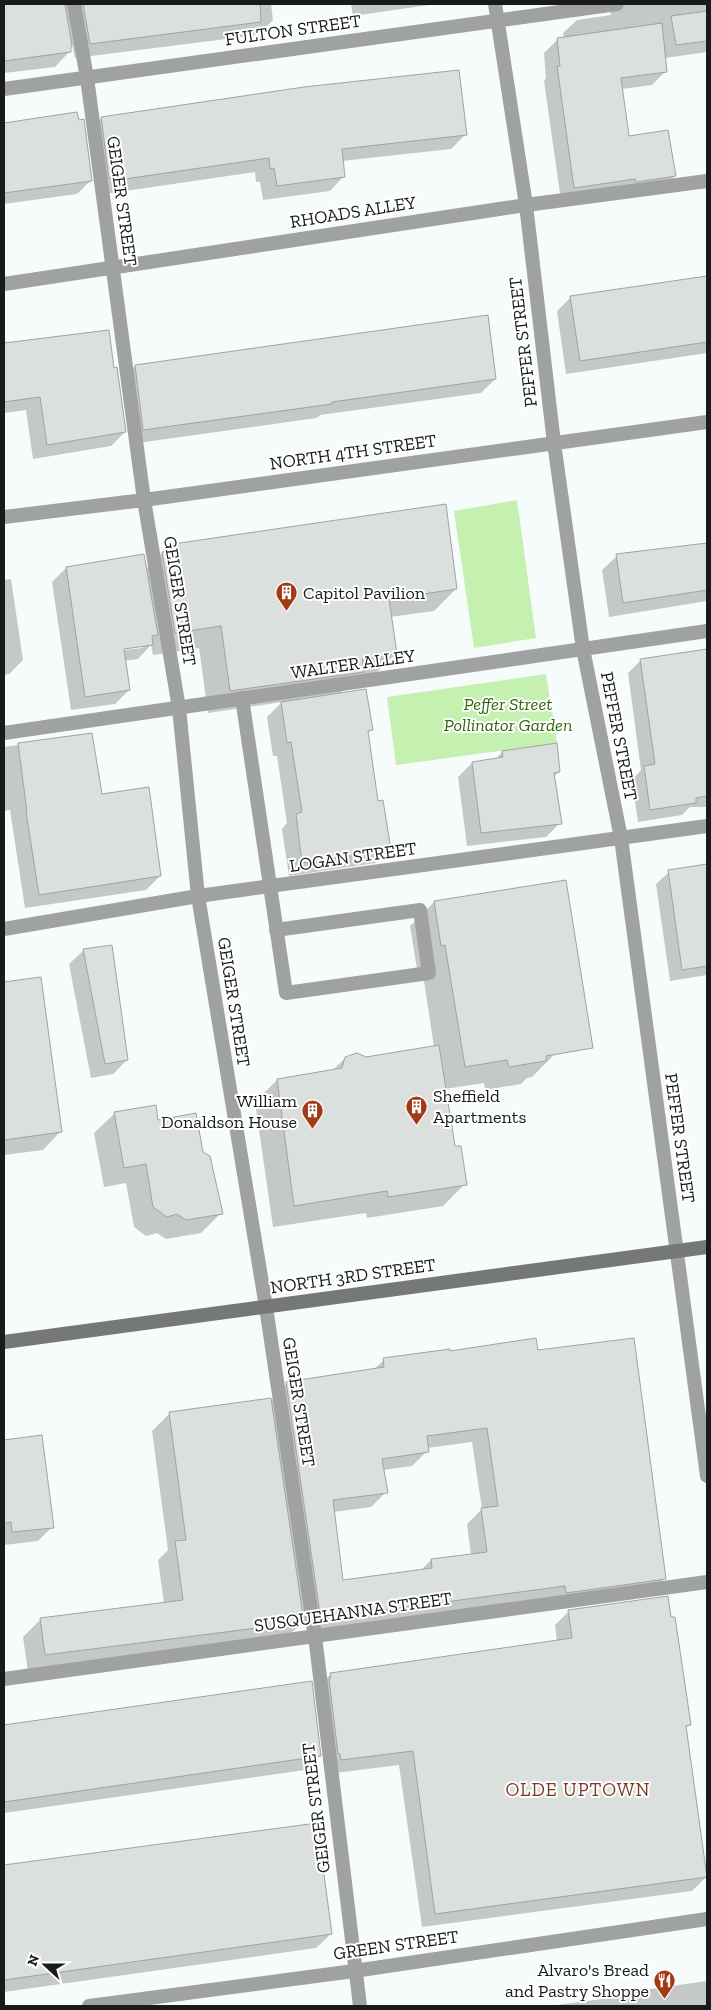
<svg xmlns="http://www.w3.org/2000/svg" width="711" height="2010" viewBox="0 0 711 2010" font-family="'Zilla Slab',serif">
<rect width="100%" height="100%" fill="#f6fbfb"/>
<!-- green -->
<path fill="#c4f0b0" d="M517,500L536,638L474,648L454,511Z
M546,674L557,743L396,765L387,697Z"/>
<!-- shadow -->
<path fill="#0003" fill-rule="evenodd" d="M4,4H271L273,20L258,35L75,58L72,44L70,47V51L55,67L4,73Z
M351,4H436L353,16Z
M559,4H707V52L665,58L666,71L652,85L622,89L628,137L675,176L661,190L561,201L544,81L546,78L544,53L558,39H564L563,33L577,20L611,15L610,12L602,9L561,14Z
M76,114L91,180L77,194L4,204V124Z
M102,118L465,135L451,149L342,161L344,176L330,191L263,200L260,182H256L255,172L105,194L87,132Z
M707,277V353L566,374L557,311L571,297Z
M107,331L125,432L111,446L33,459L26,410L4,413V345Z
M135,366L495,379L481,393L320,415L317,418L130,444L121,380Z
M707,544V601L609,617L602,570L617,556Z
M174,546L456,589L434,611L390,617L396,654L373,676L356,678L340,694L372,729L367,734L377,803L390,849L375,863L289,876L282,829L287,823L277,756H273L267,717L282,702L208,713L199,648L153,655L151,645L138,659L124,661L129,690L115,704L71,710L52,582L66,568L146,569L162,553L168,552ZM145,645L142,648L118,651V649Z
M11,579L23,660L9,674L4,675V580Z
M707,649V807H690L682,815L638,822L632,780L641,770L628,673L641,660Z
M91,734L101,795L160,876L146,890L25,908L10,810L4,811V747Z
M502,752L559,771L554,777L560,823L546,837L467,846L458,777L472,763L495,760Z
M707,865V975L670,981L656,884L669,872Z
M434,902L556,1053L532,1077L527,1078L521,1084L485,1090L484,1083L445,1089L454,1148L465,1184L443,1206L367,1218L366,1213L273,1227L255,1102L277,1080L333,1070L345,1058H366L434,1047L422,968L417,969L410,926Z
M84,950L127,1060L113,1074L91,1078L69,964Z
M40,978L61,1131L43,1150L4,1155V983Z
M155,1106L157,1121L221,1213L201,1233L166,1239L157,1233L146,1236L134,1227L126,1183L104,1187L94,1133L114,1114Z
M449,1352H536L665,1578L650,1593L307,1634L305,1620L285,1639L28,1672L23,1637L41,1619L164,1603L158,1560L168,1550L152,1431L170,1413L272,1400L287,1383L373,1370L384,1360ZM472,1442L482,1509L467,1524L471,1555L431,1560L420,1571L342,1581L333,1512L371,1507L386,1492L383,1470L412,1466L427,1451V1448Z
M41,1436L52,1527L38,1541L4,1545V1441Z
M569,1611L689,1725L685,1729L706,1877L692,1891L422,1927L399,1765L327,1774L316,1688L331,1674L557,1642L555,1625Z
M311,1682L320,1756L305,1770L4,1813V1726Z
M316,1824L331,1934L316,1948L4,1992V1866Z
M707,1981V2006H549L617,1997L622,1993Z"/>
<!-- building -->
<path fill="#dbdfdd" stroke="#9fa3a1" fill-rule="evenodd" d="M4,4H65L72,46H71V52L4,61Z
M83,4H260L261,22L90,44Z
M707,11V41L676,45L671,16Z
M662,23L667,72L621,78L629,136L668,130L676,176L636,182L635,179L574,188L557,66H560L557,38Z
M459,70L467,135L342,149L345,177L277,186L274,168L270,169L269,158L118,180V177L109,178L101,117L304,87Z
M77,112L79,120L84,119L92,181L4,193V123Z
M707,276V342L580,361L570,296Z
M488,315L496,379L332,402V404L143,430L135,365Z
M109,330L114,368L117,367L126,432L47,445L40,397L4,402V343Z
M446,504L457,589L389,599L397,654L362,659L364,672L230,691L221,626L175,633L162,552L174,550L173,544Z
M707,543V590L623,603L616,554Z
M144,554L158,635L152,636L153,645L124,649L130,690L85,697L66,567Z
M707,649V796L696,798V803L650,810L644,766L655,764L640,659Z
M366,689L373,730L368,731L378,801L383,800L391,850L302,863L296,814L302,812L291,742L287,743L281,702Z
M92,733L102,794L149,787L161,876L39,895L26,812H27L18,743Z
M557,743L560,772L554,773L562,824L481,833L472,762L503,757L502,751Z
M707,864V966L682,970L668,870Z
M566,880L593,1048L546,1056V1061L509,1067L507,1060L465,1067L445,945L441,946L434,901Z
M112,945L128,1060L105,1064L83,949Z
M41,977L62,1132L4,1140V982Z
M439,1045L455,1146H461L467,1185L388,1197L387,1191L294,1206L277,1079L342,1068L345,1057L357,1053L366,1057Z
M156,1105L158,1120L196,1113L203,1152L210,1156L223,1214L186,1220L177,1214L167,1217L153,1207L146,1164L124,1168L114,1112Z
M536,1338L538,1350L634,1338L666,1579L566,1593L565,1586L348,1615V1617L321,1620L286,1382L384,1367L383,1358L450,1349V1351ZM487,1428L498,1506L481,1508L487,1552L431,1559L432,1568L343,1580L333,1500L388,1493L382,1459L429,1452L427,1436Z
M271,1398L304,1622L45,1655L40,1618L183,1600L175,1541L186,1540L169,1412Z
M42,1435L54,1528L12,1532L11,1522L4,1523V1440Z
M668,1596L671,1617H675L691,1725L686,1726L707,1877L435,1914L413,1751L341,1760L340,1754H338L329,1679L331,1678L330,1673L572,1638L568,1610Z
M312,1681L321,1756L4,1802V1725Z
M317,1823L332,1934L4,1980V1865Z"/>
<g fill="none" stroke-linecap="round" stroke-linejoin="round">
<!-- service -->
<path stroke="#a0a1a2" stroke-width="14" d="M4,284L526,205L707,181
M242,698L286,993L429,973L420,910L276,930
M4,733L707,631"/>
<!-- minor -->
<path stroke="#a0a1a2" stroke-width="14" d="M74,4L87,78L144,500L179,708L198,896L266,1307L315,1636L360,2006
M495,4L526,205L554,443L583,649L621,838L707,1476
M4,89L617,4
M4,517L144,500L707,422
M4,929L198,896L707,826
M4,1679L707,1582
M89,2006L354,1971L707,1919"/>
<!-- secondary -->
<path stroke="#757779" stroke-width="14" d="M4,1342L707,1247"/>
</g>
<!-- icons -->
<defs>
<symbol id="building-pin" viewBox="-11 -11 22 30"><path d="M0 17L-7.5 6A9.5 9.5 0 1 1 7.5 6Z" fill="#a23b15" stroke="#fff"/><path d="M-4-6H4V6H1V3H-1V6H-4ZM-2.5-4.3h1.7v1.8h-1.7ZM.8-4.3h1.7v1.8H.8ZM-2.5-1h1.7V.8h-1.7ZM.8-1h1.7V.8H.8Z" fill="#fff"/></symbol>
<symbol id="restaurant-pin" viewBox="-11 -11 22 30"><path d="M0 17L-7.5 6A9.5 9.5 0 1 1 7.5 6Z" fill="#a23b15" stroke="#fff"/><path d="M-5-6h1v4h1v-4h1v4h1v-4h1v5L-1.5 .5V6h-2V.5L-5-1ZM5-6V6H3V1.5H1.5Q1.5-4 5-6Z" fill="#fff"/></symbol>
</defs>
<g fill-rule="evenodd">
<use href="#building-pin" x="274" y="580" width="25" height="34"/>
<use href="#building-pin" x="404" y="1094" width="25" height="34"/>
<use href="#building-pin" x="300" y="1098" width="25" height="34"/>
<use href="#restaurant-pin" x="652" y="1968" width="25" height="34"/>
</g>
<g text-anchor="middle" stroke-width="4" stroke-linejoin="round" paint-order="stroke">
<!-- street labels -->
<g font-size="18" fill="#191a1a" stroke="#fff">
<text transform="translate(293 30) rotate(-8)" y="6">FULTON STREET</text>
<text transform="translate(122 201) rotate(82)" y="6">GEIGER STREET</text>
<text transform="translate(353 212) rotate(-9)" y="6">RHOADS ALLEY</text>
<text transform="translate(523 342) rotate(-97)" y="6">PEFFER STREET</text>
<text transform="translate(353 452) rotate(-8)" y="6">NORTH 4TH STREET</text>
<text transform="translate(180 601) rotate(81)" y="6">GEIGER STREET</text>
<text transform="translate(353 664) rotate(-8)" y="6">WALTER ALLEY</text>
<text transform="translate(619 736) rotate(79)" y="6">PEFFER STREET</text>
<text transform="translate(353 857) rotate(-8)" y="6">LOGAN STREET</text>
<text transform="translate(234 1002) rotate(81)" y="6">GEIGER STREET</text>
<text transform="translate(680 1138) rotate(82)" y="6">PEFFER STREET</text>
<text transform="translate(353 1276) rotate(-8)" y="6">NORTH 3RD STREET</text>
<text transform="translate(299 1402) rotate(81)" y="6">GEIGER STREET</text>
<text transform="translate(353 1612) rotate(-8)" y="6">SUSQUEHANNA STREET</text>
<text transform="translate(316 1808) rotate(-97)" y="6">GEIGER STREET</text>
<text transform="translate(396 1945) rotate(-8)" y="6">GREEN STREET</text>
</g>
<!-- poi labels -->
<g font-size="18" fill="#191a1a" stroke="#fff" text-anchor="start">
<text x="303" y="599">Capitol Pavilion</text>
<text x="433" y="1102">Sheffield<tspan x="433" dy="21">Apartments</tspan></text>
<text x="297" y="1107" text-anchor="end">William<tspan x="297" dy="21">Donaldson House</tspan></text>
<text x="649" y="1976" text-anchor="end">Alvaro's Bread<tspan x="649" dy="21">and Pastry Shoppe</tspan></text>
</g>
<!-- park labels -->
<g font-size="18" font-style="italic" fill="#31660a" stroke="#fff">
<text x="508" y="710">Peffer Street<tspan x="508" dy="21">Pollinator Garden</tspan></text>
</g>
<!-- neighbourhood labels -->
<g font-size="19" letter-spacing="1" fill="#7c3822" stroke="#fff">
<text x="578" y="1796">OLDE UPTOWN</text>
</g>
</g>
<!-- border -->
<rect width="711" height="2010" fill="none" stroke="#191a1a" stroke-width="10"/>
<!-- north arrow -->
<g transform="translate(45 1965) rotate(291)" stroke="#ffffff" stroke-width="4" paint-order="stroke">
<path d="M0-4L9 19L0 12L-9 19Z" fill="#191a1a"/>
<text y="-8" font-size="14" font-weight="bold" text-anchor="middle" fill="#191a1a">N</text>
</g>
</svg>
